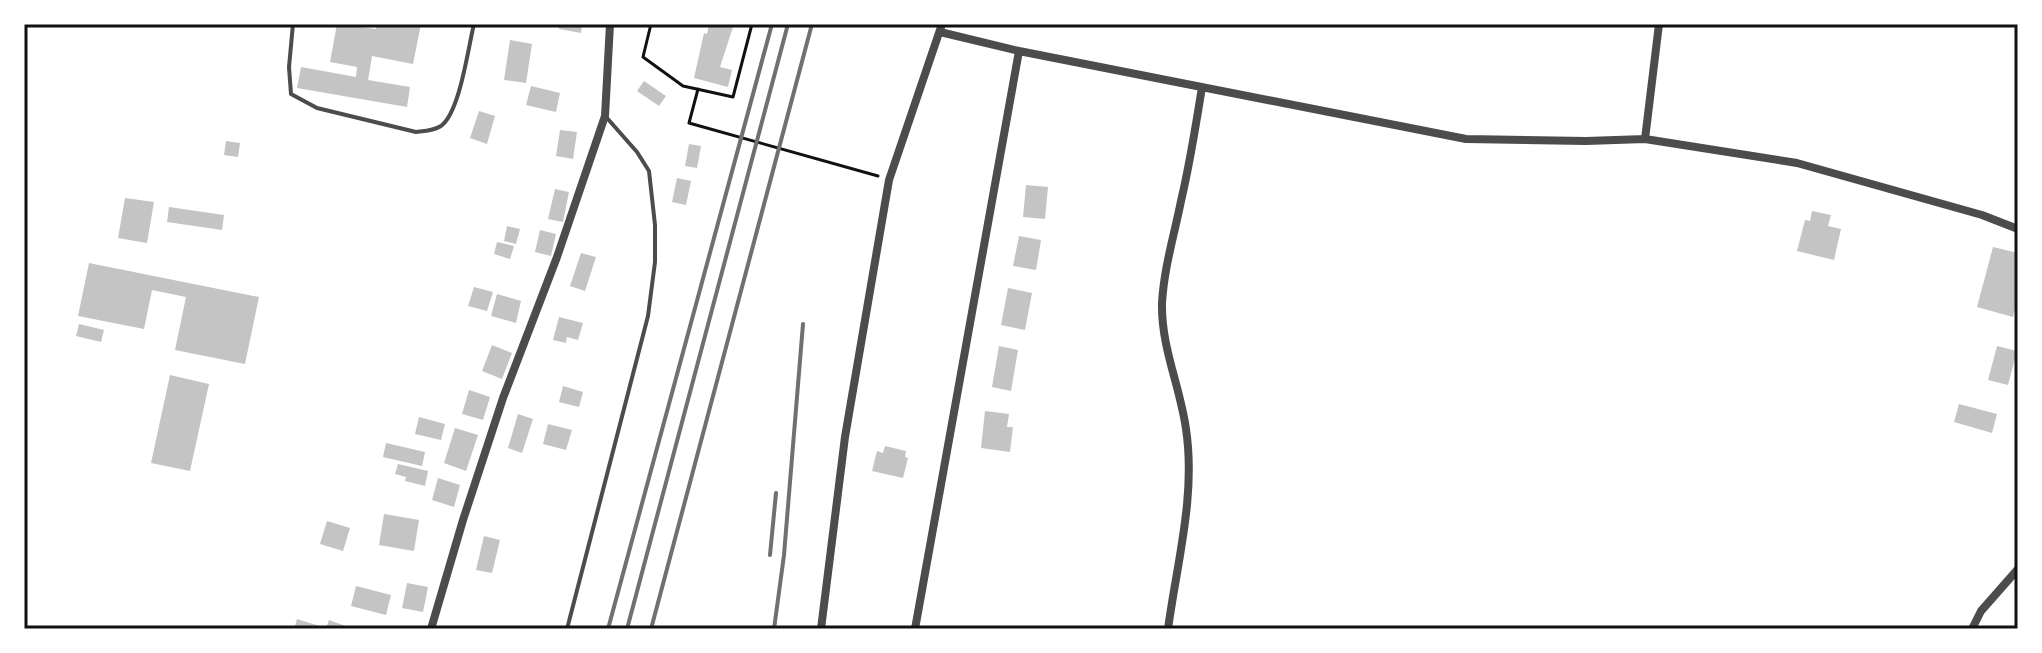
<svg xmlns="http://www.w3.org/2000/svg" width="2042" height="653" viewBox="0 0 2042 653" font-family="Ubuntu,sans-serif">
<rect width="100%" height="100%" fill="#fff"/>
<!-- building -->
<path fill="#c4c4c4" d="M337,24L376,29L377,24H421L413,64L372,56L370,69L368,80L410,87L407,107L297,88L301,67L356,77L357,67L330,62Z
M560,24H582L581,33L559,29Z
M709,24H734L720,67L732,70L728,87L694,78L704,33L707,34Z
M510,40L532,44L526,83L504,80Z
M644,81L666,96L659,106L637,91Z
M531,86L560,93L556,112L526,105Z
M479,111L495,116L487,144L470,138Z
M560,130L577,132L573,159L556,156Z
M226,141L240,143L238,157L224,155Z
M689,144L701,146L697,168L685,166Z
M677,178L691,181L686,205L672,202Z
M1026,185L1048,187L1045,219L1023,217Z
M555,189L569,192L563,222L548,219Z
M125,198L154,202L147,243L118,238Z
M169,207L224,215L222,230L167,222Z
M1812,211L1831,215L1828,226L1841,229L1834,260L1797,251L1805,220L1810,221Z
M507,226L520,229L516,244L504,241Z
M540,230L556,234L551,256L535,252Z
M1019,236L1041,240L1036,270L1013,266Z
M497,242L514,246L510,259L494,254Z
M1993,247L2018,253V298L2013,317L1977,307Z
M581,253L596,257L585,291L570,286Z
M89,263L259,297L245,364L175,350L186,297L152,290L144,329L78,316Z
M474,287L493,292L487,311L468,306Z
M1008,288L1032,293L1025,330L1001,325Z
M497,294L521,301L516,323L491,316Z
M559,317L583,323L578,340L567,337L566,343L553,340Z
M79,324L104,330L101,342L76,336Z
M492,345L512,353L502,379L482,371Z
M999,346L1018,350L1011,391L992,387Z
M1997,346L2017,351L2008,385L1988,380Z
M170,375L209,384L190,471L151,463Z
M563,386L583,392L579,407L559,402Z
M469,390L490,397L483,420L462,414Z
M1959,404L1997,414L1992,433L1954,422Z
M985,411L1009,414L1007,427H1013L1010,452L981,448Z
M518,414L533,419L522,453L508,448Z
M419,417L445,424L441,440L415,434Z
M548,424L572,430L566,450L543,444Z
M455,428L478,435L466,471L444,463Z
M386,443L425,452L422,466L383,457Z
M885,446L906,451L905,457L908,458L903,478L872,471L877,451L883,453Z
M398,464L428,471L425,486L405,481L406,477L395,474Z
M438,478L460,485L454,507L432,500Z
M384,514L419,520L414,551L379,545Z
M327,521L350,528L343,551L320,544Z
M484,536L500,540L492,573L476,570Z
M407,583L428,587L423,612L402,608Z
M356,586L391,595L386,615L351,606Z
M297,619L326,628L329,620L354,629H294Z"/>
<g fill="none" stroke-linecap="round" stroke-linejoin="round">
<!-- path -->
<path stroke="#111" stroke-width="3" d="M651,24L643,57L683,86L733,97L752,24
M698,89L689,123L878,176"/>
<!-- service -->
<path stroke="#4c4c4c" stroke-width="4" d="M293,24L289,67L291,94L317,108L416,132C425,131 433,131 441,126C460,112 468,48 474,24
M567,629L648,316L655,262V225L649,171L637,152L607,118"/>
<!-- minor -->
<path stroke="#4c4c4c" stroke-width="8" d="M940,32L1019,51L1466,139L1586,141L1645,139L1797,163L1982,215L2018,229
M1645,139L1659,24
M431,629L463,520L503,398L557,257L605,116L610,24
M821,629L845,437L889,180L942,24
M915,629L1019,51
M1168,629C1177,562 1196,496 1186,429C1180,386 1161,347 1162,303C1164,268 1174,236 1181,201C1190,163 1196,125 1202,87
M1972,629L1981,611L2018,569"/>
<!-- rail -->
<path stroke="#707070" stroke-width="4" d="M770,555L776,493
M608,629L772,24
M627,629L788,24
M651,629L812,24
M774,629L784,555L803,324"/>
</g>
<!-- border -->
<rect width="2042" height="653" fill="none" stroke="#ffffff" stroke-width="52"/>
<rect x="26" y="26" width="1990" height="601" fill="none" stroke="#111" stroke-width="3"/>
</svg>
